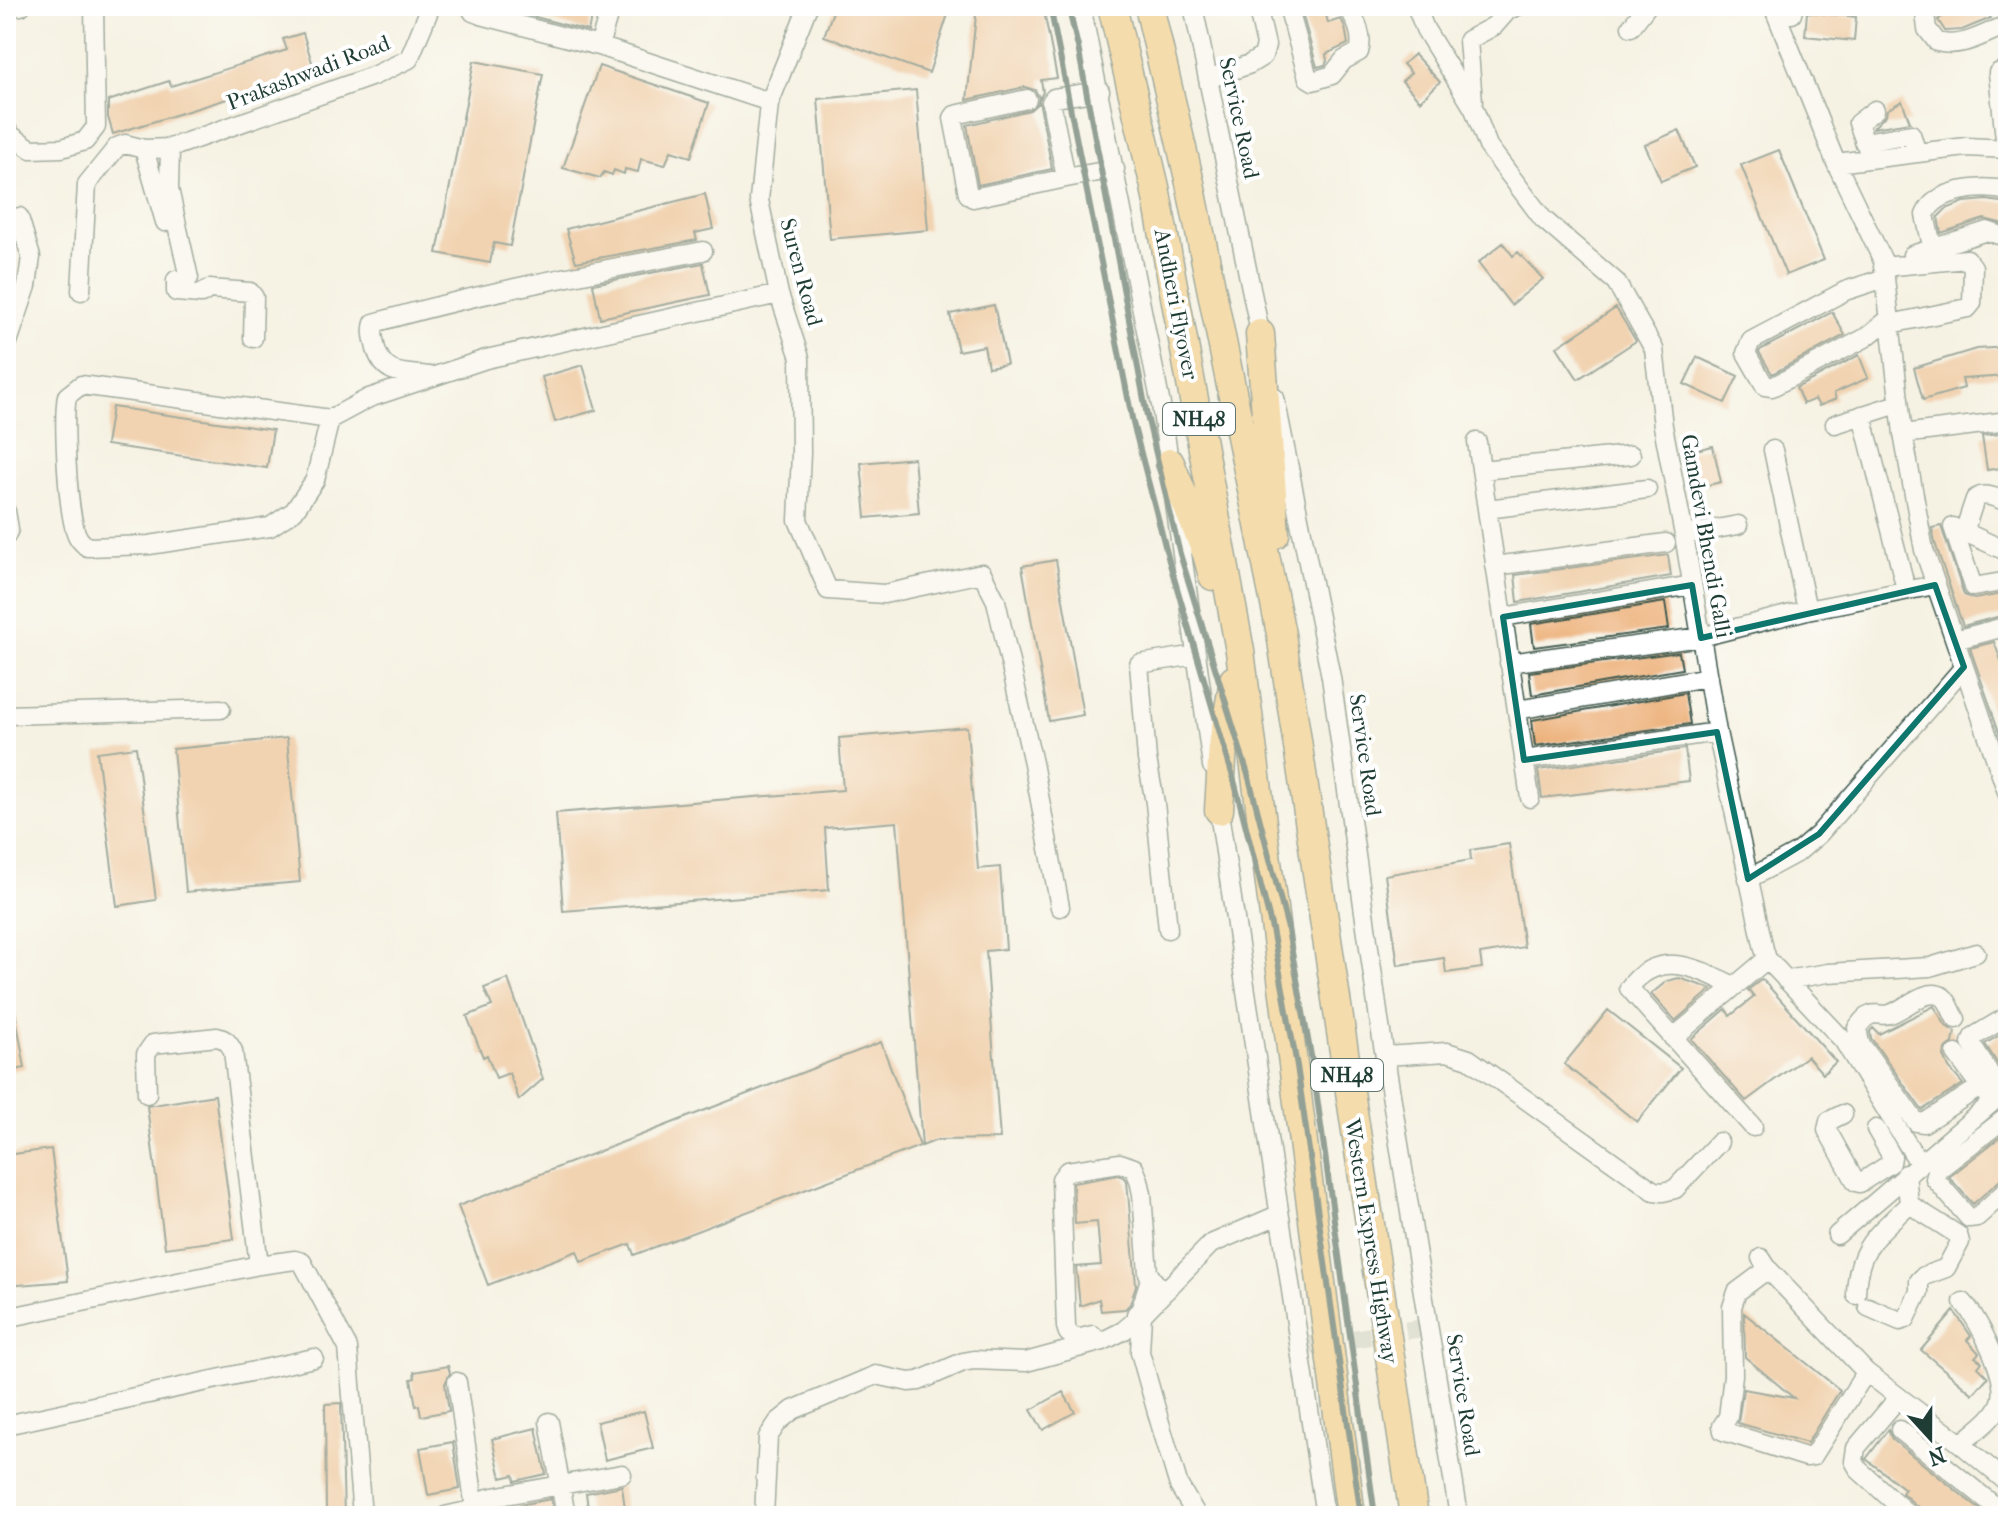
<svg xmlns="http://www.w3.org/2000/svg" width="2014" height="1522" viewBox="0 0 2014 1522" font-family="'IM FELL French Canon',serif">
<rect width="100%" height="100%" fill="#fff"/>
<filter id="ink" filterUnits="userSpaceOnUse"><feTurbulence type="fractalNoise" baseFrequency=".0125" numOctaves="2"/><feDisplacementMap in="SourceGraphic" scale="16" xChannelSelector="R" yChannelSelector="G"/><feConvolveMatrix kernelMatrix="1 2 1 2 8 2 1 2 1" color-interpolation-filters="sRGB"/></filter>
<filter id="wash" filterUnits="userSpaceOnUse"><feTurbulence type="fractalNoise" baseFrequency=".006" numOctaves="4" result="noise"/><feDisplacementMap in="SourceGraphic" scale="32" xChannelSelector="R" yChannelSelector="G"/><feGaussianBlur stdDeviation="1.8" result="paint"/><feColorMatrix in="noise" values="0 0 0 0 0 0 0 0 0 0 0 0 0 0 0 0 0 1.4 0 .05"/><feComposite in="paint" operator="in"/></filter>
<g filter="url(#wash)">
<rect width="100%" height="100%" fill="#f6f2e3"/>
<g id="blocks">
<!-- building -->
<path fill="#ecae74" d="M494,6H594L588,31Z
M835,6H937L949,11L929,73L824,36Z
M977,6H1043L1057,78L1041,80L1043,92L1039,100L1052,169L978,185L967,125L1030,110L1038,103L1039,97L1035,90L1025,87L967,100Z
M1300,6H1324L1328,23L1341,19L1345,27L1348,44L1326,54L1327,61L1325,65L1317,67Z
M1955,6H1981L1991,18L1962,30L1945,31L1938,20Z
M1807,12L1856,17L1854,41L1805,36Z
M303,33L315,72L113,134L108,117V101L169,81L171,86L287,50L283,39Z
M1414,54L1440,82L1420,101L1402,81L1411,73L1403,64Z
M474,61L543,74L510,246L494,243L490,263L437,253Z
M599,66L709,103L691,157L671,151L665,165L641,159L638,172L625,169L624,174L614,170L612,175L604,172L600,178L563,168Z
M916,90L928,230L830,239L818,99Z
M1902,101L1910,122L1873,128L1886,115L1887,110Z
M1679,130L1695,167L1661,181L1645,145Z
M1779,150L1824,260L1786,275L1741,165Z
M705,194L713,229L695,233L697,240L576,262L566,229Z
M1986,200L2008,203V225L1984,219L1941,233L1938,217L1946,209L1964,202Z
M1503,243L1513,256L1518,252L1543,279L1511,305L1478,263Z
M703,263L710,295L600,318L593,284Z
M994,305L1007,364L988,367L984,346L958,351L950,314Z
M1616,308L1636,341L1578,379L1557,347Z
M1832,312L1845,335L1772,374L1759,352L1760,350Z
M2008,347V376L1962,379L1964,388L1923,400L1914,368L1976,349Z
M1859,355L1868,378L1834,393L1836,399L1819,406L1815,399L1803,404L1796,388Z
M1697,357L1738,376L1725,403L1684,384Z
M583,365L596,410L555,422L542,377Z
M112,407L273,430L267,468L106,445Z
M2008,433V467L1987,470L1982,436Z
M1713,446L1721,482L1692,489L1683,453Z
M914,458L919,513L866,518L861,463Z
M1941,526L1964,595L1974,599L2008,593V614L1963,626L1935,543L1932,528Z
M1668,555L1671,576L1518,602L1515,575Z
M1056,560L1083,715L1049,721L1022,566Z
M1665,602L1669,629L1534,647L1531,624Z
M1994,642L2008,679L2006,752L1970,648Z
M1679,652L1682,669L1532,695L1529,672Z
M1685,693L1690,724L1535,746L1532,720Z
M967,727L978,869L1000,867L1006,949L986,951L1000,1139L937,1140L922,1146L897,822L825,828L829,890L563,911L556,813L843,790L839,738Z
M287,738L300,882L186,892L173,749Z
M136,747L156,900L117,906L97,752Z
M1685,749L1689,781L1542,798L1538,770Z
M1509,844L1524,947L1480,954L1482,968L1446,973L1444,958L1398,965L1385,875L1471,860L1470,850Z
M1679,978L1712,989L1675,1021L1651,994L1667,981Z
M508,979L543,1079L519,1100L509,1073L496,1078L487,1055L483,1057L467,1016L492,1006L484,988Z
M1762,979L1836,1062L1823,1074L1807,1056L1746,1101L1691,1039L1726,1009L1730,1016L1754,997L1748,990Z
M14,1006L25,1068L6,1072V1007Z
M1934,1006L1946,1026L1955,1032L1953,1043L1945,1049L1944,1056L1949,1068L1963,1084L1922,1110L1871,1038L1870,1031L1873,1028L1879,1034Z
M1608,1010L1681,1068L1637,1122L1564,1064Z
M2008,1030V1064L2001,1069L1985,1044Z
M881,1042L920,1146L634,1255L630,1244L581,1262L577,1251L488,1285L458,1206Z
M215,1095L234,1239L165,1248L147,1106Z
M2008,1131V1177L2000,1180L1973,1204L1949,1177Z
M51,1149L68,1281L6,1286V1155Z
M1119,1175L1125,1178L1127,1181L1136,1285L1130,1304L1125,1309L1101,1311L1099,1299L1080,1306L1076,1267L1101,1265L1097,1222L1075,1224L1073,1183Z
M1954,1311L1971,1336L1967,1340L1979,1353L1975,1357L1982,1362L1978,1367L1988,1377L1973,1394L1921,1350Z
M1744,1313L1840,1390L1807,1443L1738,1423L1743,1389L1794,1398L1745,1357Z
M448,1366L450,1373L445,1384L449,1411L421,1416L419,1405L416,1406L411,1379L415,1378L414,1372Z
M1063,1392L1075,1412L1043,1430L1031,1410Z
M341,1403L344,1516H326L325,1404Z
M644,1411L653,1448L605,1460L597,1422Z
M536,1428L546,1474L515,1481L514,1475L501,1478L492,1439Z
M1888,1430L1892,1439L1984,1513V1516H1922L1918,1507L1902,1493L1905,1489L1866,1459Z
M453,1442L460,1489L428,1495L420,1448Z
M622,1486L626,1516H589L586,1493Z
M551,1499L554,1516H521L519,1505Z"/>
</g>
</g>
<g filter="url(#ink)">
<use href="#blocks" fill-opacity="0" stroke="#3f584e" stroke-width="2"/>
<g fill="none" stroke-linecap="round" stroke-linejoin="round">
<!-- minor-tunnel -->
<path stroke="#cbcec0" stroke-width="18" stroke-dasharray="18 9" stroke-linecap="butt" d="M1299,1347L1429,1327"/>
<defs>
<path id="minor" d="M470,6L473,12L481,15L599,46L770,102
M808,6L769,104L759,200L779,294L800,358L801,453L798,520L828,590L884,594L982,573L996,601L1033,763L1060,907
M1081,6L1161,405L1212,766
M1193,6L1262,342
M1288,6L1308,78L1313,81L1332,75L1344,60L1359,52C1364,36 1356,21 1348,6
M1416,6L1425,29L1474,109L1488,146L1543,219L1616,282L1654,349L1663,426L1684,535L1717,732L1764,949L1767,959L1843,1040L1919,1163
M1773,6L1836,163L1883,261L1903,434L2008,421
M1924,6L1927,29L1937,42C1964,49 1983,33 2008,25
M6,7L21,6
M1776,14H1792L1794,6
M1631,27L1647,6
M599,46L611,6
M1208,79L1250,64L1263,56L1266,45L1257,6
M1100,91L1054,98L1051,102L1066,178L1115,169
M1027,99L955,115L953,118L968,194L973,198L1066,178
M1473,102L1468,40L1494,26L1508,10L1518,6
M6,129L12,136L31,149L62,148L85,141L96,127L94,6
M1864,142L1911,134L1917,153
M170,148L169,189L189,278L176,280V292L201,294L209,289L250,292L254,297L253,338
M144,149L165,222
M2006,149L1998,73L2008,68
M1869,153L1858,123L1875,110
M1836,163L1966,147L2008,149
M1933,250L1925,215C1936,188 1983,185 2008,191
M1912,255L1987,231L2008,238
M1883,267L1967,259L1973,267L1972,303L1968,308L1890,324
M1885,278L1845,291L1751,341L1746,353L1765,386L1772,387L1865,338L1889,319
M81,291L87,184L117,147L125,144L144,149L170,148L373,76L409,59L431,6
M6,348L27,286L31,257L19,217
M429,376C403,372 385,377 376,349C374,339 371,332 374,323C482,292 592,272 703,251
M1275,398L1331,677L1380,1026L1459,1516
M1862,415L1906,589
M330,419L81,385L67,396C63,418 67,519 78,537C80,541 84,544 87,547L149,545L270,527L294,511L315,480L330,419L369,398L486,359L779,294
M1835,424L1898,404
M1903,434L1924,550L2008,795
M1477,442L1530,798
M1481,470L1631,455
M2008,502C1997,499 1985,491 1975,499L1966,526L1969,534L2008,552
M1487,509L1647,489
M6,511L9,529L6,536
M1953,527L1973,587L2008,581
M1684,535L1738,525
M1495,566L1666,543
M1807,610L1935,585
M1503,617L1692,585
M1955,640L2008,626
M1509,663L1701,637L1807,610L1773,450
M1517,710L1708,677
M6,715L221,709
M1524,760L1717,732
M1217,799L1325,1516
M1748,879L1798,852L1819,834L1964,667
M1168,929L1155,803L1147,759L1139,664L1196,655
M1786,980L1828,973L1930,967L1976,953
M1734,986C1697,968 1659,948 1629,988L1753,1127
M1956,1019C1952,1013 1949,1001 1943,997C1927,986 1904,1010 1890,1014C1884,1016 1876,1013 1871,1015C1864,1017 1861,1023 1857,1028L1860,1043L1916,1122L1924,1123L1980,1087
M1673,1038L1767,959
M1956,1054L1988,1097
M1385,1056L1447,1052L1469,1059L1654,1191L1663,1192L1675,1189L1719,1142
M147,1094L146,1054L153,1044L217,1037C226,1039 229,1043 233,1051L259,1265
M2002,1094L1971,1043L1973,1037L2008,1016
M1843,1114L1829,1121L1827,1130L1856,1182L1860,1183L1891,1163L1892,1157L1876,1129
M2008,1116L1937,1171L1935,1179L1969,1218L1977,1217L2008,1189
M1837,1235L2002,1094H2008
M1761,1258L1768,1269L1866,1372L1961,1444L2008,1483
M1768,1269L1737,1292L1732,1307L1733,1375L1728,1417L1722,1426L1723,1431L1806,1457L1813,1456L1866,1372
M1856,1295C1857,1247 1877,1235 1909,1204L1906,1174
M1868,1307L1900,1321L1906,1319L1919,1292V1281L1924,1276L1946,1268L1960,1242L1958,1235L1909,1204
M1136,1314L1140,1311L1150,1279
M1142,1315L1140,1352L1160,1423L1179,1486L1197,1516
M6,1318L259,1265L295,1260L302,1262L348,1348L362,1516
M1093,1335L1077,1339L1068,1333L1066,1327L1061,1179L1067,1171L1120,1163L1134,1168L1139,1180L1142,1194L1148,1273L1156,1284L1167,1290
M457,1382L476,1516
M1899,1397L1856,1448L1854,1461L1859,1470L1910,1516
M549,1422L566,1516
M6,1425L314,1358
M1900,1430L1996,1507V1516
M1961,1444C1974,1432 1995,1419 2001,1402C2009,1378 1979,1320 1963,1302
M445,1516L467,1511L488,1498L622,1474
M764,1516L768,1437L778,1422L793,1410L876,1375L909,1382L919,1381L963,1362L974,1360L1026,1362L1103,1341L1123,1331L1142,1315L1211,1244L1278,1215"/>
<path id="highway" d="M1112,6L1155,187L1240,651L1351,1516
M1149,6L1190,183L1281,634L1414,1516
M1260,334L1275,534
M1170,463L1207,554L1213,576
M1219,810L1223,744L1234,680"/>
</defs>
<!-- minor casing -->
<use href="#minor" stroke="#3f584e" stroke-width="21"/>
<!-- highway casing -->
<use href="#highway" stroke="#3f584e" stroke-width="31"/>
<!-- minor -->
<use href="#minor" stroke="#fff" stroke-width="18"/>
<!-- highway -->
<use href="#highway" stroke="#f4c26a" stroke-width="28"/>
<!-- rail -->
<path stroke="#1f3d34" stroke-width="6" d="M1050,6L1133,423L1169,561L1235,784L1272,929L1297,1066L1361,1516
M1068,6L1078,47L1147,416L1180,554L1249,778L1287,925L1312,1061L1375,1516"/>
</g>
</g>
<!-- marked area -->
<path d="M0 0H2014V1522H0ZM1692,585L1701,638L1935,585L1964,667L1819,834L1748,879L1717,732L1524,760L1503,617Z" fill="#f6f2e3" fill-opacity=".55" fill-rule="evenodd"/>
<path fill="none" stroke="#0f766e" stroke-width="6" stroke-linejoin="round" d="M1692,585L1701,638L1935,585L1964,667L1819,834L1748,879L1717,732L1524,760L1503,617Z"/>
<g text-anchor="middle" stroke-width="8" stroke-linejoin="round" paint-order="stroke">
<!-- shield labels -->
<g fill="#fff" stroke="#627771" stroke-width="2">
<rect x="1163" y="403" width="72" height="32" rx="6"/>
<rect x="1311" y="1059" width="72" height="32" rx="6"/>
</g>
<g font-size="20" font-weight="bold" fill="#1f3d34">
<text x="1199" y="426">NH48</text>
<text x="1347" y="1082">NH48</text>
</g>
<!-- street labels -->
<g font-size="22" fill="#1f3d34" stroke="#fff">
<text transform="translate(308 72) rotate(-21)" y="8">Prakashwadi Road</text>
<text transform="translate(1240 118) rotate(78)" y="8">Service Road</text>
<text transform="translate(802 272) rotate(75)" y="8">Suren Road</text>
<text transform="translate(1177 304) rotate(79)" y="8">Andheri Flyover</text>
<text transform="translate(1707 536) rotate(80)" y="8">Gamdevi Bhendi Galli</text>
<text transform="translate(1366 755) rotate(82)" y="8">Service Road</text>
<text transform="translate(1372 1241) rotate(81)" y="8">Western Express Highway</text>
<text transform="translate(1464 1395) rotate(81)" y="8">Service Road</text>
</g>
</g>
<!-- margin -->
<rect width="2014" height="1522" fill="none" stroke="#fff" stroke-width="32"/>
<!-- north arrow -->
<g transform="translate(1930 1438) rotate(159)" stroke="#ffffff" stroke-width="6" paint-order="stroke">
<path d="M0-6L14 30L0 20L-14 30Z" fill="#1f3d34"/>
<text y="-12" font-size="22" font-weight="bold" text-anchor="middle" fill="#1f3d34">N</text>
</g>
</svg>
